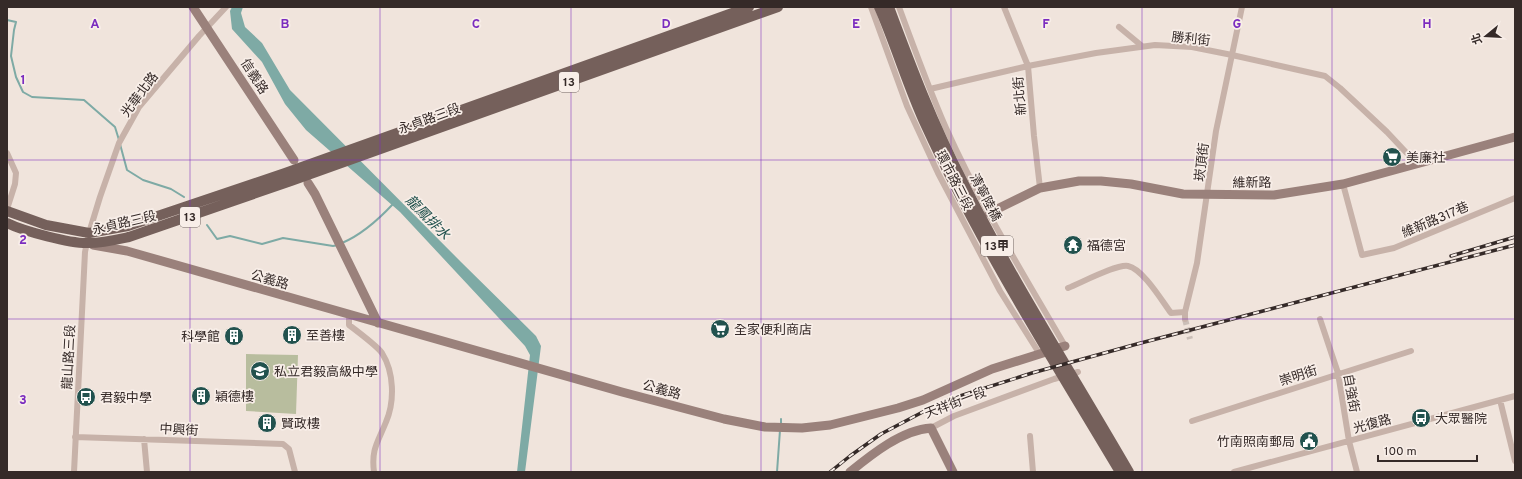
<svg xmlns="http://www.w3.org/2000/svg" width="1522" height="479" viewBox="0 0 1522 479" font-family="Overpass,'Noto Sans TC',sans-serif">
<rect width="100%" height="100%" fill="#f0e4dc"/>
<!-- green -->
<path fill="#b8bd9e" d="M246,354L298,355L296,414L246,411Z"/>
<!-- water -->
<path fill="#7eaaa5" d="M232,7H243L241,13L245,27L262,43L290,90L461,262L536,336L541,346L525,472H517L530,355L525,346L400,212L306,130L285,104L262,62L232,29L230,11Z"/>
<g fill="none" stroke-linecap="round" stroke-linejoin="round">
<!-- stream -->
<path stroke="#7eaaa5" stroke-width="2" d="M7,20L16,22L14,30L11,56L16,77L23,92L32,97L84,100L115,127L119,140
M120,144L127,170L143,180L171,189L184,197
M207,225L217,239L230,236L262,244L283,238L333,246L338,245
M342,243C361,235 379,219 393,204
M781,426V419
M777,472L780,430"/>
<!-- street-tunnel -->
<path stroke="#cbbfb8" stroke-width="6" stroke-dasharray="6 3" stroke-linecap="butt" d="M1185,319L1190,339"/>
<!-- street -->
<path stroke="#c7b2a9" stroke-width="6" d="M871,7L907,106L938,173L1000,291L1039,353
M899,7C914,48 929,89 946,128C980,204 1024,275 1065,346
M1004,7L1028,66L1034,136L1040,188
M1119,27L1142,46
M930,89L1028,66L1096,53L1155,45L1192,47L1232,55L1325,76L1340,88L1387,132L1417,164
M7,153L16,173L15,184L7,209
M1343,184L1362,255L1394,248L1515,198
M1068,288C1081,283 1116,264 1128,266C1143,269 1162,301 1171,313L1185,312
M349,314V325C357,331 377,346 382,353C394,372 395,401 386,422C378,442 371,449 374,472
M1185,319V312L1197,263L1216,131L1242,7
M1320,319L1338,373L1349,441L1357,472
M1500,400L1515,461
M1192,421L1411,351
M931,428L954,416L1054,379L1078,372
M1030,436L1033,472
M75,437L283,444L289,449L295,472
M144,439L147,472
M74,472L85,252L89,233L100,197L119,143L139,107L199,36L226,7
M1234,472L1515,396"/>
<!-- secondary -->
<path stroke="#9a817b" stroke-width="9" d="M193,7L294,160
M308,183L315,194L378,323
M989,213L1040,188L1079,181H1101L1131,184L1183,194L1274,195L1343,184L1515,137
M93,245L127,251L622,392L724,419L765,427L802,428L830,425L898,408L923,400L992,369L1065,346
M850,472C872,454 902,430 931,428L953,472"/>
<!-- primary -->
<path stroke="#75605b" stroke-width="10" d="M879,7C896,46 908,87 926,126C981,246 1052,358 1120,472
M889,7C911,66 933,124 962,180C1012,280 1073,375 1129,472
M7,211L46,225L89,233L128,226L285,173L749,7
M7,223C23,231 71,244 89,243C102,243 115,240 129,237L291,181L778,7"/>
<defs>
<path id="rail" d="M1451,256L1515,237
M830,472L850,456L881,434L936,405L960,396L1032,373L1137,344L1515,245"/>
</defs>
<!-- rail casing -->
<use href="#rail" stroke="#352a28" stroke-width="3.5"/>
<!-- rail -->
<use href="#rail" stroke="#f8eee8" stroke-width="2" stroke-dasharray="6" stroke-linecap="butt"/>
</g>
<!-- grid -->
<path fill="none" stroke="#7b2cbf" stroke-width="1" stroke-opacity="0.55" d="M190,7V472M380,7V472M571,7V472M761,7V472M951,7V472M1142,7V472M1332,7V472M7,160H1515M7,319H1515"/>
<!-- icons -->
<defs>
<symbol id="supermarket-disc" viewBox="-11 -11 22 22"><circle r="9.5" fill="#22524e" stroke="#f8eee8"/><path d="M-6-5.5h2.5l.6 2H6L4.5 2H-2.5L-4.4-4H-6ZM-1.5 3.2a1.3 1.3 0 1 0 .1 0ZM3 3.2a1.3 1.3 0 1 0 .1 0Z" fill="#fff"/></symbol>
<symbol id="temple-disc" viewBox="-11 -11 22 22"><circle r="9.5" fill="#22524e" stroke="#f8eee8"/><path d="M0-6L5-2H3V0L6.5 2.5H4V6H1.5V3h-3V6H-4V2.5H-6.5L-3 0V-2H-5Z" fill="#fff"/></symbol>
<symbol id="building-disc" viewBox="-11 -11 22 22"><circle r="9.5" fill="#22524e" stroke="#f8eee8"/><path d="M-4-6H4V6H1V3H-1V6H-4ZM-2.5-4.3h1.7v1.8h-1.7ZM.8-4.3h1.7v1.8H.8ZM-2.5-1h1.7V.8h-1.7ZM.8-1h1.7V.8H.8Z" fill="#fff"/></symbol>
<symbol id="school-disc" viewBox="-11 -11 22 22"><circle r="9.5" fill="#22524e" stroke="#f8eee8"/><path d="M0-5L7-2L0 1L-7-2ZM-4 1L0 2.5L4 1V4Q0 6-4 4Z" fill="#fff"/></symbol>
<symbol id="bus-disc" viewBox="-11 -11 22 22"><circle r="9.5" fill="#22524e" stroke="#f8eee8"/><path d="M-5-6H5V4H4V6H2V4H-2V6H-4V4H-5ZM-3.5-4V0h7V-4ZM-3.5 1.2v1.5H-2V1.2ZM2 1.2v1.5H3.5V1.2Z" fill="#fff"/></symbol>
<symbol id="civic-disc" viewBox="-11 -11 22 22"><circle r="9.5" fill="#22524e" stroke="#f8eee8"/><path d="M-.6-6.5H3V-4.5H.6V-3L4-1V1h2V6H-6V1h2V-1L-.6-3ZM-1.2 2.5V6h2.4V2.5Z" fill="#fff"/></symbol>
</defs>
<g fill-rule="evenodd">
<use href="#supermarket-disc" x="1381" y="146" width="22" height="22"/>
<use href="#temple-disc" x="1062" y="234" width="22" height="22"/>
<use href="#supermarket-disc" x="709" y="318" width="22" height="22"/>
<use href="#building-disc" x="281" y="324" width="22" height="22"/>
<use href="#building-disc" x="223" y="325" width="22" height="22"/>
<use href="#school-disc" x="249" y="360" width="22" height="22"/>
<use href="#building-disc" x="190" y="385" width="22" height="22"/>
<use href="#bus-disc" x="75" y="386" width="22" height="22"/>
<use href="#bus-disc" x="1410" y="407" width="22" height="22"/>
<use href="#building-disc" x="256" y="412" width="22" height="22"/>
<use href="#civic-disc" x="1298" y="430" width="22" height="22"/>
</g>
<g text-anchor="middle" stroke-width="3.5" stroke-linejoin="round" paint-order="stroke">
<!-- shield labels -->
<g fill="#f8eee8" stroke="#706562" stroke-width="1">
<rect x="559" y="72" width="20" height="20" rx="3"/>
<rect x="180" y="207" width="20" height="20" rx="3"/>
<rect x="981" y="236" width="32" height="20" rx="3"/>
</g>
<g font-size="12" font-weight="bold" fill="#352a28">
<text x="569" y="86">13</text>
<text x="190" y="221">13</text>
<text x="997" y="250">13甲</text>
</g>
<!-- street labels -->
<g font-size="13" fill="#352a28" stroke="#f8eee8">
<text transform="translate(1191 38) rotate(6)" y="5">勝利街</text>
<text transform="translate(255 76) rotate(57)" y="5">信義路</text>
<text transform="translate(139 94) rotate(-53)" y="5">光華北路</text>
<text transform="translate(1019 96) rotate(-95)" y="5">新北街</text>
<text transform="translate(429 118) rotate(-20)" y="5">永貞路三段</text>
<text transform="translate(1201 162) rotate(-83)" y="5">崁頂街</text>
<text transform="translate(955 180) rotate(63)" y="5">環市路三段</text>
<text transform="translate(1252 182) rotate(-1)" y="5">維新路</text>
<text transform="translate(986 197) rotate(62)" y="5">清寧陸橋</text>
<text transform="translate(1435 219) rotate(-23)" y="5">維新路317巷</text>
<text transform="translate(124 222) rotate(-13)" y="5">永貞路三段</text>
<text transform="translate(270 279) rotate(16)" y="5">公義路</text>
<text transform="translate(68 357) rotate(-87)" y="5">龍山路三段</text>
<text transform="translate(1298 375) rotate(-18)" y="5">崇明街</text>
<text transform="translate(662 389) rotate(15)" y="5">公義路</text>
<text transform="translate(1352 393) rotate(80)" y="5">自強街</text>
<text transform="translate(955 402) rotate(-21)" y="5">天祥街一段</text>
<text transform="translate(1372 423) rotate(-15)" y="5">光復路</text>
<text transform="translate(179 429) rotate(3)" y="5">中興街</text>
</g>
<!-- poi labels -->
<g font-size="13" fill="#352a28" stroke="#f8eee8" text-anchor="start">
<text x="1406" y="162">美廉社</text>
<text x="1087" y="250">福德宮</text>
<text x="734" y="334">全家便利商店</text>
<text x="306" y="340">至善樓</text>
<text x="220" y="341" text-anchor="end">科學館</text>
<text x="274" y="376">私立君毅高級中學</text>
<text x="215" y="401">穎德樓</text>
<text x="100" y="402">君毅中學</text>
<text x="1435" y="423">大眾醫院</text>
<text x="281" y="428">賢政樓</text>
<text x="1295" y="446" text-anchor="end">竹南照南郵局</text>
</g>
<!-- water labels -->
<g font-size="14" font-style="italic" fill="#22524e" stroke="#f8eee8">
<text transform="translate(428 217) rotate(45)" y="5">龍鳳排水</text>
</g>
</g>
<g font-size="13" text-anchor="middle" font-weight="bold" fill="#7b2cbf" stroke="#f8eee8" stroke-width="3.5" stroke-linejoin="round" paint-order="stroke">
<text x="95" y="28">A</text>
<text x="285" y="28">B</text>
<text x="476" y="28">C</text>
<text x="666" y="28">D</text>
<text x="856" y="28">E</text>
<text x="1046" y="28">F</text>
<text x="1237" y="28">G</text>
<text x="1427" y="28">H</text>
<text x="23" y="84">1</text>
<text x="23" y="244">2</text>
<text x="23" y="404">3</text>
</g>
<!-- border -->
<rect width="1522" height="479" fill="none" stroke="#352a28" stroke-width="16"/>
<!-- north arrow -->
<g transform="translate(1486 36) rotate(252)" stroke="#f8eee8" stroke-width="3" paint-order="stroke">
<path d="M0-3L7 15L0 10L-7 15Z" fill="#352a28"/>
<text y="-6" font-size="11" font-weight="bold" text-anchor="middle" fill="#352a28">北</text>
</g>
<!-- scale -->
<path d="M1378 455v6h99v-6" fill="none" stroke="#352a28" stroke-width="2"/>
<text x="1384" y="455" font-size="12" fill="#352a28" stroke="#f8eee8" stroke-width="3" paint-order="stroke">100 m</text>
</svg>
